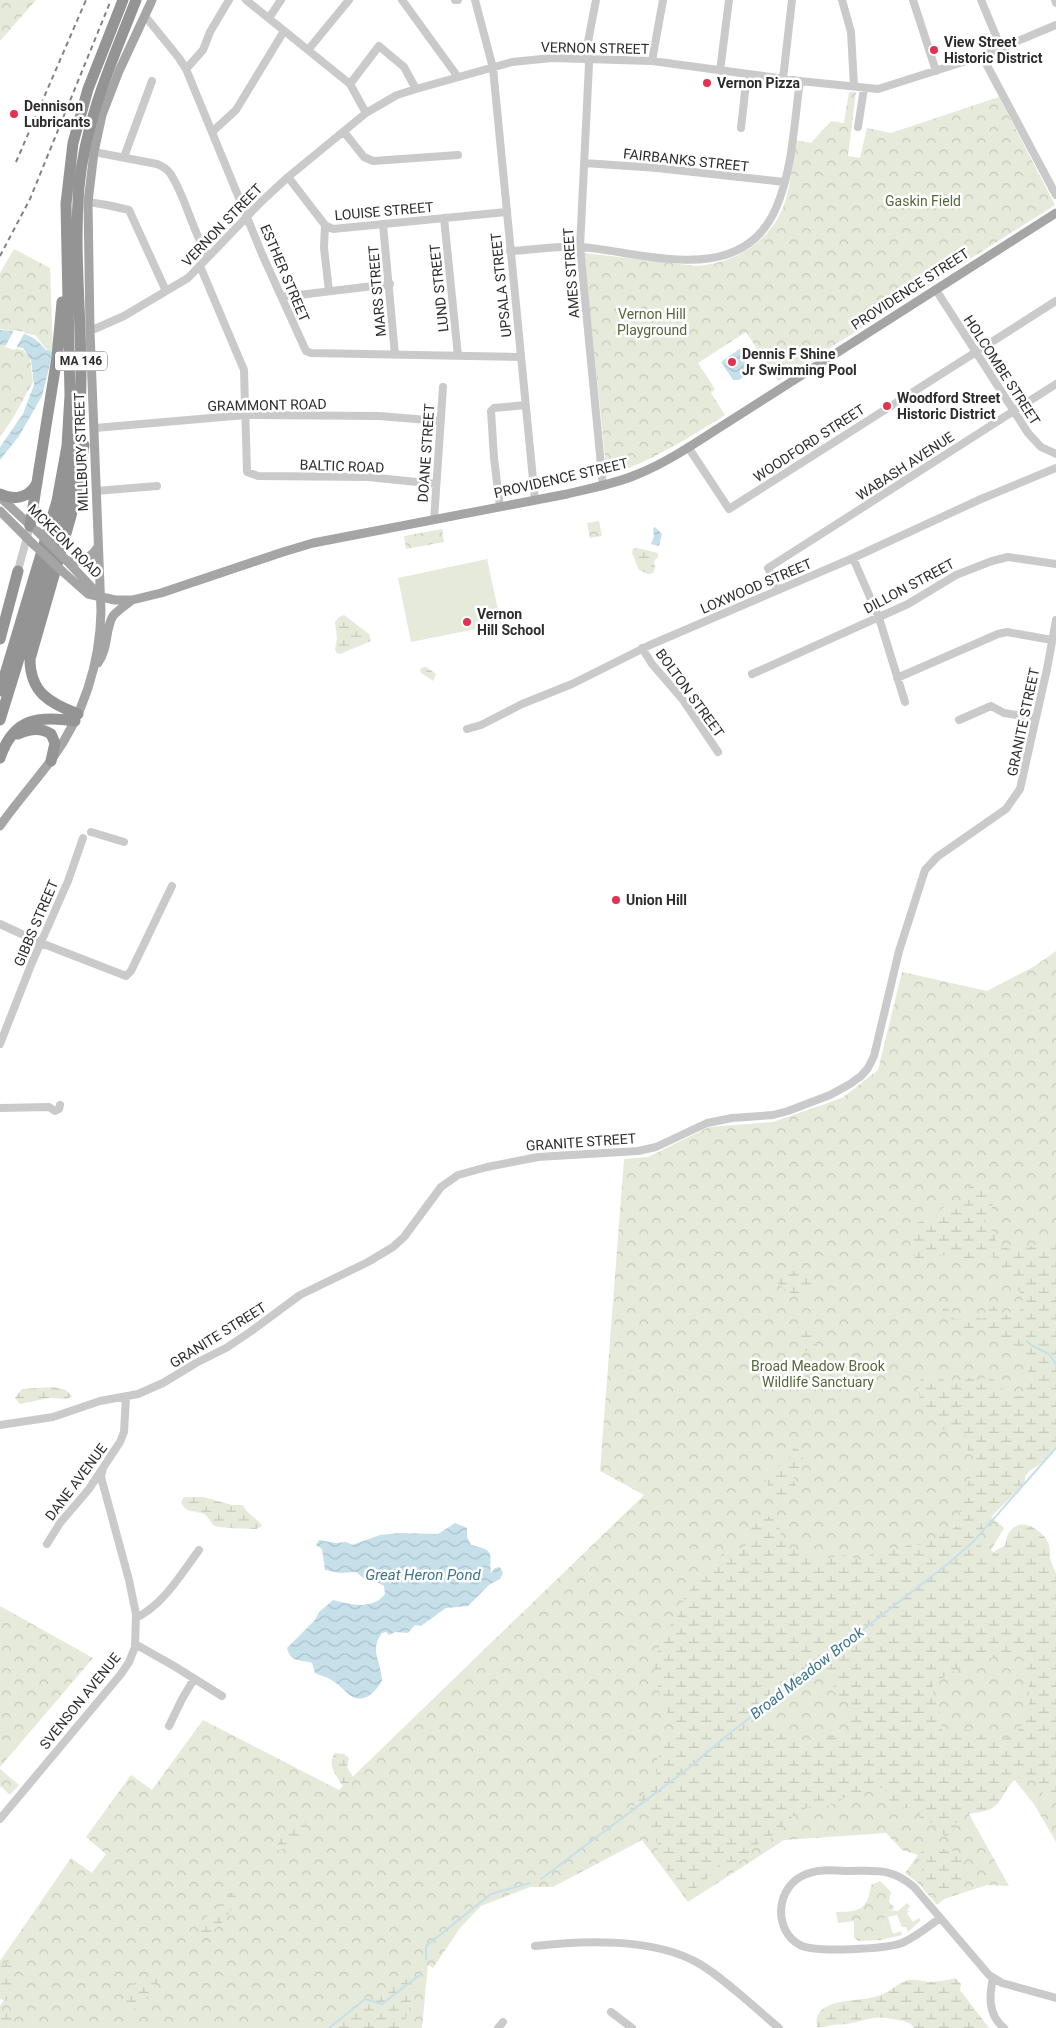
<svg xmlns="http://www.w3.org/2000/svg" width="1056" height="2028" viewBox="0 0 1056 2028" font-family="Roboto,sans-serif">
<defs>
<pattern id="forest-crowns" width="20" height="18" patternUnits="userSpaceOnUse" patternTransform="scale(1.25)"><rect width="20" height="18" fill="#e5eada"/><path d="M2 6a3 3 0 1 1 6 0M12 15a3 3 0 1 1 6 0" fill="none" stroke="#c5c9bb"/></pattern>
<pattern id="wetland-marsh" width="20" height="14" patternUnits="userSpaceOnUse" patternTransform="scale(1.25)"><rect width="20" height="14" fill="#e5eada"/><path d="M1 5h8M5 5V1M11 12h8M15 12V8" fill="none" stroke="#c5c9bb"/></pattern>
<pattern id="water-waves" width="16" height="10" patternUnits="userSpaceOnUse" patternTransform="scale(1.25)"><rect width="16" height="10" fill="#c6e0ea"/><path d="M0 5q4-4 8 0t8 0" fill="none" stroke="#aac0c9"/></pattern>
</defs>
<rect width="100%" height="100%" fill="#fff"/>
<!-- green -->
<path fill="#e5eada" d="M487,559L501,624L411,642L398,578Z
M907,1903L910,1906L907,1910L909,1912L907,1913L913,1922L919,1918L921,1920L908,1932L906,1927H902L897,1915L888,1917L893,1934L901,1931L902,1935L881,1940L886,1910L898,1911Z"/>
<!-- forest -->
<path fill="url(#forest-crowns)" d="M0,0H36L0,41Z
M849,92H856L848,156L860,158L867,128L891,133L999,97L1055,205L778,381L746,332L698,363L715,389L711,393L725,415C687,439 650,462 607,476L584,253L697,266C735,263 770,242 784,205C791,185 792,162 795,140L811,143L831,121L844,123Z
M14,249L50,268L53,352L48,351L35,335L0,329V273Z
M0,345L23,350L30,358L33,382L13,418L0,437Z
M599,521L602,536L590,538L587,523Z
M442,529L444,542L406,549L404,536Z
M1056,951V1283L1048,1352L1027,1376L1036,1385L1056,1441L990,1516L1004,1528L991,1550L1056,1604V1842L1034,1804L991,1751L951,1782L1009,1886L987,1885L944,1899L937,1905L918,1883L905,1873L918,1855L902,1850L886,1833L784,1840L688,1902L642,1840L553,1887H530L481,1906L460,1928L433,1968L428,1965L422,2028H0V2006L11,1989L0,1981V1961L71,1858L92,1873L106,1854L86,1837L131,1775L152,1790L203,1720L339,1790L644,1495L600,1471L624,1159L648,1157L709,1127L773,1122L842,1098L878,1070L902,972L987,991L1035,966Z
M0,1606L93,1658L0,1767Z
M0,1769L19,1785L10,1795L0,1786Z
M880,1881L891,1892L889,1902L894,1907L893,1910H886L881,1940L858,1941L854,1937V1921L838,1923L836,1912C859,1912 868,1910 871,1885Z"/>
<!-- wetland -->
<path fill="url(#wetland-marsh)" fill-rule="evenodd" d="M637,548L658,553V557L654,561L655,568L653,573L648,574L639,570L632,553L633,549Z
M344,615L369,634L371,641L340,654L337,653L335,649L337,638L335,622L339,617Z
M426,667L436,674L433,681L420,672L421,668Z
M975,1181C988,1180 996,1196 992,1207C991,1212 987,1217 984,1221L986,1225L995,1233L996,1243C1014,1257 1037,1243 1056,1239V1449L1046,1460L1025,1474V1481L1021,1487L987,1521L993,1520C979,1534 978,1532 982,1552L990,1558L996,1550L1005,1546C1007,1535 1008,1529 1019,1525C1030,1522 1043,1533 1048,1542C1051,1549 1049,1555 1051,1562C1052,1565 1054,1569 1056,1573V1803C1052,1800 1046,1798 1043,1794C1038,1788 1039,1779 1029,1777C1011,1773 1007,1793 998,1803C988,1815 973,1811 962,1816C955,1820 955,1831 946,1837L932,1823L920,1818L914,1807C893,1810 893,1809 885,1790L877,1786C868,1791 861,1791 852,1794C844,1797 838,1803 831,1805C824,1807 817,1805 811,1806C799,1810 775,1829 770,1840L759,1843L737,1865L732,1867L721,1866L714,1869L702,1885L691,1890L683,1888L661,1864L657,1847L658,1845L647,1822L649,1805L627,1822L631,1814L629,1810L636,1804L657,1773L654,1766L665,1744L673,1740L677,1733L661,1699L655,1675L654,1660L667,1629L677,1617L685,1596L699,1579L725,1551L744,1547L751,1539L749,1533L757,1515L778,1518L781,1537L787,1547L809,1555L828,1558L845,1555L860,1560L872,1554L875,1550L885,1552L891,1548L900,1549L908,1545H924L959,1525L960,1514L957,1499L967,1486L976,1460L967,1449C967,1438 967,1433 956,1427L942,1430L935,1426L932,1412L920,1401L918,1384L921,1377L934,1373L945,1381L960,1383L969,1378L979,1380L990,1377C1001,1384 1005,1398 1020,1396L1023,1391L1029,1368L1017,1350C997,1346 1004,1338 993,1332C973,1321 963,1347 942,1314L943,1309L949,1306L952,1310L954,1319C964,1321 972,1316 983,1319L986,1309L990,1305L993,1306L1004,1316L1019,1311L1022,1307L1023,1296L1005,1275L1000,1259L984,1255L972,1259L941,1255L929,1259L918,1261L915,1258V1252L910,1236L917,1223L933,1217L942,1208L964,1199L969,1187ZM854,1643L853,1648L831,1662L822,1674L824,1679L838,1683L830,1689L854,1706C850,1714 851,1726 847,1732C842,1739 807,1740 798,1740C787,1738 784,1726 773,1721L750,1728L729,1741ZM1010,1652L1019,1654C1028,1669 1030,1684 1029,1702C1027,1719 1018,1741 997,1739C986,1738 974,1729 963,1729C958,1730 950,1734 945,1736C940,1729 943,1723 941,1716C937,1704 932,1697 933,1684L955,1670Z
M790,1260L792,1261L790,1268L792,1271L802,1272L813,1286L811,1291L803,1298L793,1295L774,1281L775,1276Z
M800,1326C811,1329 815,1338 819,1349L816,1355L806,1351L792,1336V1333Z
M53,1387L66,1390L72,1396L67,1399L49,1398L20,1404L15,1398L22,1389Z
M794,1448L801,1450L804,1455L797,1476L792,1479L798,1489L789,1501L771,1492L764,1477L767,1471L785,1464L790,1459L791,1452Z
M184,1497H203L232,1505H243C248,1516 256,1516 262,1526C259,1527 257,1529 255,1529C250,1529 218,1528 215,1526C210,1523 209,1517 204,1514C194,1510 186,1514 181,1502Z
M335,1753L344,1754L349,1758L347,1767L353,1777L350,1783L343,1787C337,1775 326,1766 335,1753Z
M305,1818C311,1841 294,1845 276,1851C278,1836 291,1822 305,1818Z
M929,1847C940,1848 950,1850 960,1853C968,1873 965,1880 949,1893C941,1892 935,1887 926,1885C921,1877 924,1869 919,1861L921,1852Z
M235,1893C237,1908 218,1932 204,1935L199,1930C204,1913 209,1918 217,1908C224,1900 225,1896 235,1893Z
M8,1962L11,1963C20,1981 18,1985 6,2001L0,1999V1965Z
M150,1977L158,1979L155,1988L137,2008L127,2011L124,2006C127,1985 131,1983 150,1977Z
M410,1978L417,1979C415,1996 406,2011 404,2028H327L366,2001L379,1999L389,1986Z
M955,1978L961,1984L960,1990L989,2028H914C910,2021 905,2022 898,2020C876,2015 873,2018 852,2023C845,2025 838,2024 832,2025C826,2026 823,2028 817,2027C812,1996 859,2003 878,1996C889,1993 898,1982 909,1980C916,1979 922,1981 928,1982C933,1982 951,1980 955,1978Z
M7,2009L14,2018V2028H0V2012Z"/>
<!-- water -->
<path fill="url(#water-waves)" d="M0,330C22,332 32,333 46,350L53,352L42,396L19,436L0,460V447L23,414L34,385L31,360L23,348L0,345Z
M744,346L749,354L742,360L754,370L739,380H733L721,362Z
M655,527L662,534L659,546L651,544L654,536L653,529Z
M455,1523L467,1528V1537L471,1545C498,1551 488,1554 491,1573L495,1568L500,1567L503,1573L500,1579L489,1585L468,1606L446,1608L421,1626L415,1625L408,1633L395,1632L389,1635L386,1632L382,1633C369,1651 381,1660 382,1681C375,1692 365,1704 351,1696C345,1692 340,1685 333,1681C328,1677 321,1676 315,1673L312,1663C299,1659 291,1663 287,1648L315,1620L319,1612L333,1600C350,1604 372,1611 385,1594L384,1586L375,1581H367L356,1572L340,1573L325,1570L322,1549L316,1545L319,1540L336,1543L346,1542L352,1545L380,1535L400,1533L438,1534Z"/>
<!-- pier -->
<path fill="#fff" d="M14,330L25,332L15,350L5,347Z"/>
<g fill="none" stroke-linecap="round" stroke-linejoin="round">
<!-- stream -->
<path stroke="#c6e0ea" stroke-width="2" d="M1027,1341L1031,1345L1049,1354L1056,1364
M541,1879L690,1767L725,1737L949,1563L974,1541L1056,1448
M426,1959V1946L491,1894L530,1883
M329,2028L365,1999L382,2004L421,1974"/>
<!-- minor -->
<path stroke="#cacaca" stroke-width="8" d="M246,0L350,84L366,113
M402,0L458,77
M455,0H458
M475,0L493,68L535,500
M596,0L587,47L586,54L589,64L580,247L603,486
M842,0L851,32L854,86
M913,0L936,71
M981,0L1001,48
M1055,0L1056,3
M145,16L179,58L186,69L262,254L306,351L311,353L520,357
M269,18L281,0
M308,50L349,0
M982,56L1056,195
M652,61L663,0
M186,69L203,50L210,32L229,0
M720,71L729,0
M783,79L792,0
M350,84L379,46L404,67L416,89
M858,127L864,88
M741,128L747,74
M212,132L236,110L284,31
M344,132L364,157L373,161L458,155
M94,152L157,164C162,166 166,168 170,173C186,197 192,231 208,256
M124,157L152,81
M584,163L657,168L785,182
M288,177L325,225L333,229L506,212
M88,202L107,205L129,210L166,291
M444,218L458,356
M383,224L395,355
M325,225L324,248L329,291
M510,251C533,250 559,245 582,247C647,253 742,288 776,208C793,169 794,122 800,81
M200,266L244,370L247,472L258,476L368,477L436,484
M936,290L1028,433L1041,447L1056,454
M282,297L390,284
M90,331L124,316L188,278L262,201L288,177L366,113L397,95L416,89L512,62L552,58L652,61L800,81L878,89L982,56L1056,25
M95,428L246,415L379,416L440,421
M688,447L729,509L1056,301
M96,491L157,486
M500,507L494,458L491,411L494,408L525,405
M434,520L443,387
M853,558L879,618L905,702
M17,574L30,526
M779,590L768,568L1056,384
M642,648L652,664L683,700L718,752
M752,674L908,604L956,575L992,561L1008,557L1056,564
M897,678L998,634L1007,632L1052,640
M959,720L991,706L1004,713L1036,718
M467,729L481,725L522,704L572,684L650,645L853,558L981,499L1056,468
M91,832L124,842
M0,924L41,943L126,976L131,971L172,886
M0,1044L31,965L68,881L83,838
M0,1108L49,1107L55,1111L59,1109L60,1105
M0,1425L53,1417L100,1401L138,1394L163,1383L196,1363L226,1348L250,1332L300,1295L368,1262L393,1247L404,1237L441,1187L458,1175L487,1167L538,1157L638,1151L656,1147L707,1123L732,1118L773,1115L788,1111L830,1095L850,1084L861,1076L868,1068L874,1056L899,951L925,870L937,857L1006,809L1020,789L1047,669L1056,620
M47,1544L60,1523L89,1489L120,1442L124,1432L126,1397
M136,1618C164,1604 181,1574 199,1550
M135,1644L174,1666L222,1696
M169,1726L182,1699L194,1679
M0,1819L121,1674L129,1662L135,1647L136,1614L129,1580L101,1477L103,1468
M940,1918C928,1927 916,1937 902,1943C886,1949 814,1953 800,1945C774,1931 775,1890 802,1876C815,1869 831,1870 846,1871C874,1871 891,1867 914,1887L989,1975L1002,1983L1056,1998
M535,1946C584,1940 654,1938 698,1963C724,1978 755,2008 779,2028
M993,1978C989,1996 988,2015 1004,2028
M611,2012L632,2028
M498,2028L503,2022"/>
<!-- major -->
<path stroke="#a5a5a5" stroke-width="9" d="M0,497L33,528
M0,511L32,543
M66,560L100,596
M66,560C80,565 90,559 98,547
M62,571L88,594L115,600H132L161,593L283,552L313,543L567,494C591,488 615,484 638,474C668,462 695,443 722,426L1056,213
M98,663C109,647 105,628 113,616C118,610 126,605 132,600
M0,826C16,803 35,782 52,759C83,716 100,664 101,611L90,331L88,202L94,152L102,115L119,71L152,0"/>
<!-- highway -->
<path stroke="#949494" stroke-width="11" d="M0,494C14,501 29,498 37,483
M30,526L57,357L62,302
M0,639L18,571
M0,691L57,501L67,446L70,395L66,204L73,143L88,89L123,0
M78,714C49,703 30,692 30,659L71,516L79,479L84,445
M0,720C15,671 31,621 45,572C59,527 72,483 78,436C87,353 72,270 79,187C85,121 112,61 136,0
M18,734C29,729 41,727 51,734L55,743L51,761
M0,758C13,719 37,715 75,721"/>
<!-- rail -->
<path stroke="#828282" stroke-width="2" stroke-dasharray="5 4" stroke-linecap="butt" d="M16,162L86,0
M0,256L30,199L111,0"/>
<!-- major-bridge -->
<path stroke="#a5a5a5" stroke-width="9" d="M37,531L66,560
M32,543L62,571"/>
</g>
<!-- markers -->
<g fill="#e13252" stroke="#fff" stroke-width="2">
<circle cx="934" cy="50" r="5"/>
<circle cx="707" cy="83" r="5"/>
<circle cx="14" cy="114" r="5"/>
<circle cx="732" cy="362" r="5"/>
<circle cx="887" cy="406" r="5"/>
<circle cx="467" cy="622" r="5"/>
<circle cx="616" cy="900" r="5"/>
</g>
<g text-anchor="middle" stroke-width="5" stroke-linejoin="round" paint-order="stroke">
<!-- shield labels -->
<rect fill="#fff" stroke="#6c6c6c" stroke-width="1" x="55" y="351.5" width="52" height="19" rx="4"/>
<g font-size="12" font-weight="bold" fill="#2d2d2d">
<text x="81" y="365">MA 146</text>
</g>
<!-- poi labels -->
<g font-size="14" font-weight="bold" fill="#2d2d2d" stroke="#fff" text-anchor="start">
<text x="944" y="47">View Street<tspan x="944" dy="16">Historic District</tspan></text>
<text x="717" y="88">Vernon Pizza</text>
<text x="24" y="111">Dennison<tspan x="24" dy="16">Lubricants</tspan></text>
<text x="742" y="359">Dennis F Shine<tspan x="742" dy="16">Jr Swimming Pool</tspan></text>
<text x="897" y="403">Woodford Street<tspan x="897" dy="16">Historic District</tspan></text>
<text x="477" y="619">Vernon<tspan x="477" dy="16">Hill School</tspan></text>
<text x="626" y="905">Union Hill</text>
</g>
<!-- street labels -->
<g font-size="14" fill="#2d2d2d" stroke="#fff">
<text transform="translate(595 48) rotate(1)" y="5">VERNON STREET</text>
<text transform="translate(686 160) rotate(6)" y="5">FAIRBANKS STREET</text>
<text transform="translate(384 211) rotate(-5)" y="5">LOUISE STREET</text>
<text transform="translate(222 225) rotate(-46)" y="5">VERNON STREET</text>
<text transform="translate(285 273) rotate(67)" y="5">ESTHER STREET</text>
<text transform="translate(571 273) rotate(-94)" y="5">AMES STREET</text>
<text transform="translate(501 285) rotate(-96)" y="5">UPSALA STREET</text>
<text transform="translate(439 288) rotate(-96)" y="5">LUND STREET</text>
<text transform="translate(910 289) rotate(-33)" y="5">PROVIDENCE STREET</text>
<text transform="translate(377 291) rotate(-95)" y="5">MARS STREET</text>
<text transform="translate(1002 370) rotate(57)" y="5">HOLCOMBE STREET</text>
<text transform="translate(267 405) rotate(-1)" y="5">GRAMMONT ROAD</text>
<text transform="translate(809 443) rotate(-33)" y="5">WOODFORD STREET</text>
<text transform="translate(81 452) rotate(-92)" y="5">MILLBURY STREET</text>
<text transform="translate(426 453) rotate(-86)" y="5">DOANE STREET</text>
<text transform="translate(342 466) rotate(2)" y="5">BALTIC ROAD</text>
<text transform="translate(905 466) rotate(-33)" y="5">WABASH AVENUE</text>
<text transform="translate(561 478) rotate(-13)" y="5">PROVIDENCE STREET</text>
<text transform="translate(65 541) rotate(45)" y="5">MCKEON ROAD</text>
<text transform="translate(756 586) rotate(-23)" y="5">LOXWOOD STREET</text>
<text transform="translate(909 586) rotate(-28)" y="5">DILLON STREET</text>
<text transform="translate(690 693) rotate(54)" y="5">BOLTON STREET</text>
<text transform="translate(1023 722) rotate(-78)" y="5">GRANITE STREET</text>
<text transform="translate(36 923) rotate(-67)" y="5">GIBBS STREET</text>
<text transform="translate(581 1142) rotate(-4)" y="5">GRANITE STREET</text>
<text transform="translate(218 1335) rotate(-32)" y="5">GRANITE STREET</text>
<text transform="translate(76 1482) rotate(-53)" y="5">DANE AVENUE</text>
<text transform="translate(80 1701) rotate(-51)" y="5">SVENSON AVENUE</text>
</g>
<!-- park labels -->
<g font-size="14" fill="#55673b" stroke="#fff">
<text x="923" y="206">Gaskin Field</text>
<text x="652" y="319">Vernon Hill<tspan x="652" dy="16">Playground</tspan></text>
<text x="818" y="1371">Broad Meadow Brook<tspan x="818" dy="16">Wildlife Sanctuary</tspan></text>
</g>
<!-- water labels -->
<g font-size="15" font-style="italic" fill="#3d768c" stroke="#fff">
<text x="423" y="1580">Great Heron Pond</text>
<text transform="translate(807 1673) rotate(-38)" y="5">Broad Meadow Brook</text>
</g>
</g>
</svg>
